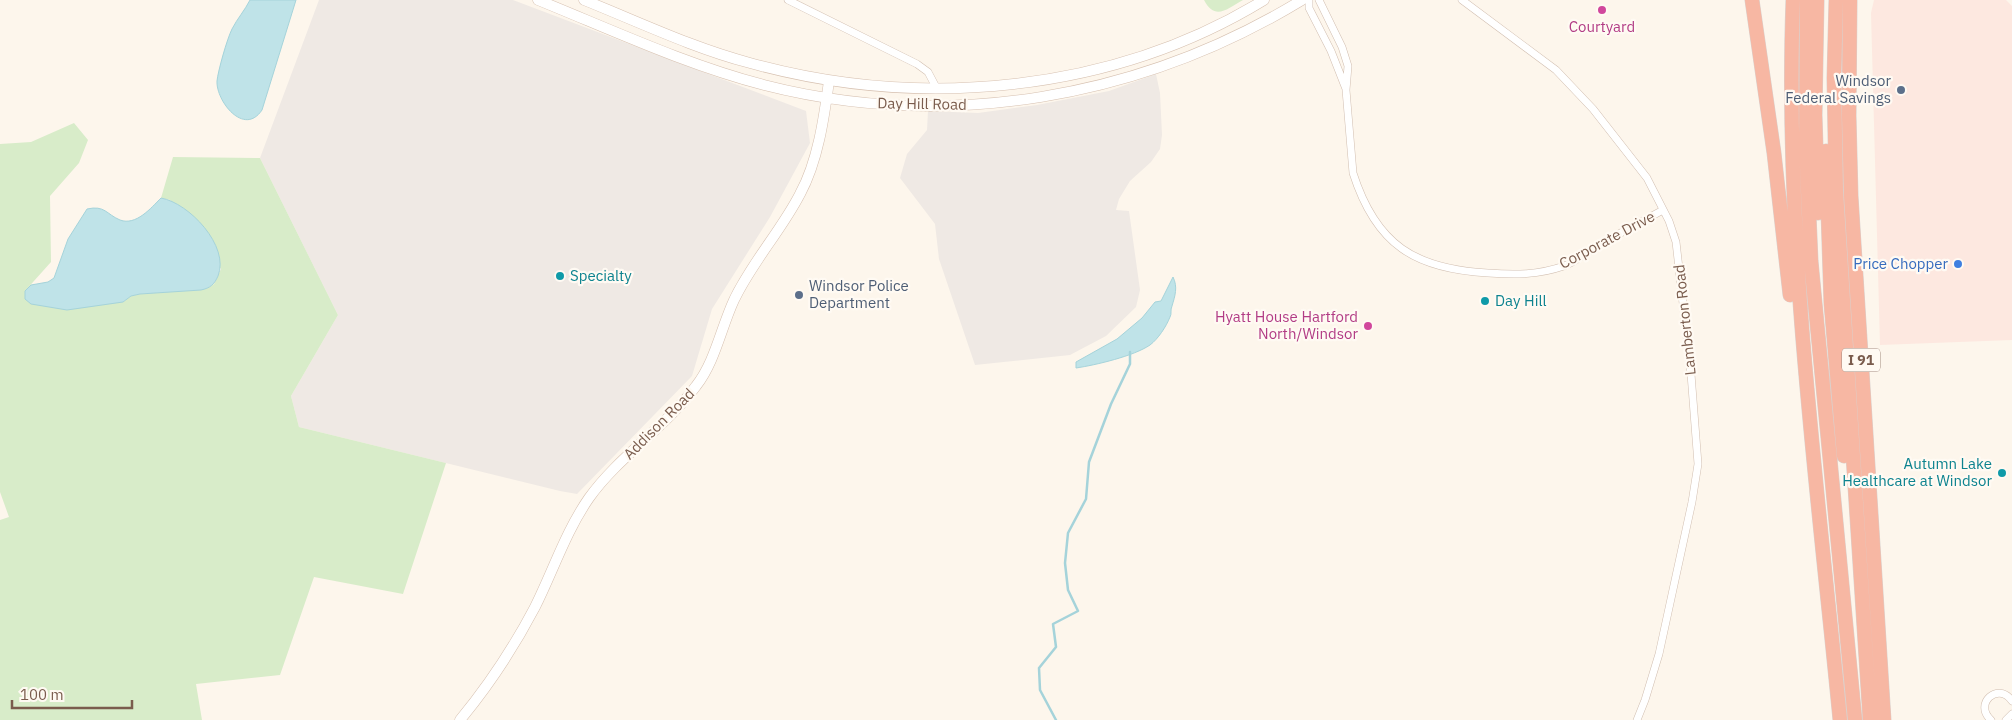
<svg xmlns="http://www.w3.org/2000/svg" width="2012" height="720" viewBox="0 0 2012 720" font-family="'IBM Plex Sans',sans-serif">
<rect width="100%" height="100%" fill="#fdf6ec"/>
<!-- commercial -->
<path fill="#fde8e0" d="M1874,0H2006L2012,6V340L1880,345L1871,13Z"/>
<!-- industrial -->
<path fill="#efe9e4" d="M319,0H513L806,111L810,143L770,217L712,309L692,376L577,494L560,491L299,427L291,396L338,315L260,158Z
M1156,74L1160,93L1162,135L1160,149L1151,162L1130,181L1119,199L1116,210L1129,211L1140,290L1136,307L1106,336L1070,355L975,365L939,259L935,224L900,178L907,154L927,130L928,111L978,113L1037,105L1109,91Z"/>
<!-- green -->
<path fill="#d8ecc9" d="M1204,0H1243C1227,9 1215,21 1204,0Z
M74,123L88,140L79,163L50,196L51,262L25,291L123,302L131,296L140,294L208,288L214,284L221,269L170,200L161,198L173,157L260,158L338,315L291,396L299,427L446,463L403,594L314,577L280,675L196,684L202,720H0V520L9,517L0,492V144L31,142Z"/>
<!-- water -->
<path fill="#bfe3e8" stroke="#a5d3da" d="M250,0H296L262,110C244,137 216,101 217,81C218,71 227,39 232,29C237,19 245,10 250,0Z
M161,198C189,203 230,246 218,276C214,285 210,288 201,290L140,294L131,296L123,302L67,310L31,304L25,299V291L31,285L48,282L54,278L68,239L87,209C105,205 106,214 120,220C136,226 151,208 161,198Z
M1173,277C1178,287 1175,296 1172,306C1170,310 1172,314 1170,317C1166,327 1158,339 1150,345C1134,356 1096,365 1076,368V362L1117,339L1142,318L1155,302L1161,301Z"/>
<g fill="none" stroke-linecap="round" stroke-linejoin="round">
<!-- stream -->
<path stroke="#a5d3da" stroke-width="2.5" d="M1056,720L1040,690L1039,668L1056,647L1053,624L1078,611L1068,590L1065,563L1068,533L1086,499L1089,462L1111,404L1130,364V352"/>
<defs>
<path id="street" d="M788,0L917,64L928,72L937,89
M1309,0V8L1331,51L1346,89
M1319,0L1342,47L1348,66L1346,90L1353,173C1376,245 1415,269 1488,273C1515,275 1538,275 1564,266C1575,262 1586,253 1596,247C1618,234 1641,222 1663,210
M1462,0L1556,70L1593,109L1647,178L1669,221L1676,242L1691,374L1698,464L1692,502L1659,654L1645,700L1637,720
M1991,720C1973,704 1998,681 2012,701
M2006,720L2012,714"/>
<path id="secondary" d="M538,0C612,30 687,65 764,85C948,132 1141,98 1302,0
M584,0C639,22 693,48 750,63C920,110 1112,93 1264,0
M460,720C489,685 514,647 535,607C553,571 566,531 589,498C619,456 665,428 696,386C715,362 721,328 734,300C752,262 781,231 800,194C818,161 824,118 829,81"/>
<path id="highway" d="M1752,0L1774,153L1790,295
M1793,0C1784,240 1817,481 1840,720
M1807,0L1806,145L1811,261L1855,720
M1817,0L1815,115L1818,213
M1836,0L1834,78L1836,191L1870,720
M1850,0L1849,116L1851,196L1884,720
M1826,151L1831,304L1844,456"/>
</defs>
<!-- street casing -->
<use href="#street" stroke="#d1beb0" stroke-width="8"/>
<!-- secondary casing -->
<use href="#secondary" stroke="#d6c0b0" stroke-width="11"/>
<!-- highway casing -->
<use href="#highway" stroke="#dad1cd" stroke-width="15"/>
<!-- street -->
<use href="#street" stroke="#fff" stroke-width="7"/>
<!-- secondary -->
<use href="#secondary" stroke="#fff" stroke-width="10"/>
<!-- highway -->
<use href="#highway" stroke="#f7b7a3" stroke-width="14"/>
</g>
<!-- markers -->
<g fill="#d1479c" stroke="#fffaf3" stroke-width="2">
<circle cx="1602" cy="10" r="5"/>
<circle cx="1368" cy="326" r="5"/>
</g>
<g fill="#5c6f8a" stroke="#fffaf3" stroke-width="2">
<circle cx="1901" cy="90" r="5"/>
<circle cx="799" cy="295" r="5"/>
</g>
<circle fill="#3f7fe0" stroke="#fffaf3" stroke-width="2" cx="1958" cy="264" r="5"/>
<g fill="#0f9aa8" stroke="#fffaf3" stroke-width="2">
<circle cx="560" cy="276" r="5"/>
<circle cx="1485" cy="301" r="5"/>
<circle cx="2002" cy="473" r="5"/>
</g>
<g text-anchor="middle" stroke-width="4.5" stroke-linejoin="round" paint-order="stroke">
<!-- shield labels -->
<rect fill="#fffaf3" stroke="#a28b7f" stroke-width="1" x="1842" y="348.5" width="38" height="23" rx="4"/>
<g font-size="14" font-weight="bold" fill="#7a5c4d">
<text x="1861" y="365">I 91</text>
</g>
<!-- hotel labels -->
<g font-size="15" fill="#b23c85" stroke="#fffaf3">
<text x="1602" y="32">Courtyard</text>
<text x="1358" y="322" text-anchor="end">Hyatt House Hartford<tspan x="1358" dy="17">North/Windsor</tspan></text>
</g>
<!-- service labels -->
<g font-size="15" fill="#4e5e75" stroke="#fffaf3" text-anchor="end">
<text x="1891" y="86">Windsor<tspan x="1891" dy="17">Federal Savings</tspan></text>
<text x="809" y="291" text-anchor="start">Windsor Police<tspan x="809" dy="17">Department</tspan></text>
</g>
<!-- street labels -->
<g font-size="15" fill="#7a5c4d" stroke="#fffaf3">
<text transform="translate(922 104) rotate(1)" y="5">Day Hill Road</text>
<text transform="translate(1607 240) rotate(-28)" y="5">Corporate Drive</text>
<text transform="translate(1685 320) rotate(-96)" y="5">Lamberton Road</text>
<text transform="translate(659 424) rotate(-45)" y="5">Addison Road</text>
</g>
<!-- shop labels -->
<g font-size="15" fill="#366cbe" stroke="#fffaf3" text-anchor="end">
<text x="1948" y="269">Price Chopper</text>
</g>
<!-- culture labels -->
<g font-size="15" fill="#0d838f" stroke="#fffaf3" text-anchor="start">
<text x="570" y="281">Specialty</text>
<text x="1495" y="306">Day Hill</text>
<text x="1992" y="469" text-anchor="end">Autumn Lake<tspan x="1992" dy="17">Healthcare at Windsor</tspan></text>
</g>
</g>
<!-- scale -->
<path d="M12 700v8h120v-8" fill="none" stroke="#7a5c4d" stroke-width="2.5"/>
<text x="20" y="700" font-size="15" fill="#7a5c4d" stroke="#fffaf3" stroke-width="4" paint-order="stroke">100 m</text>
</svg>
